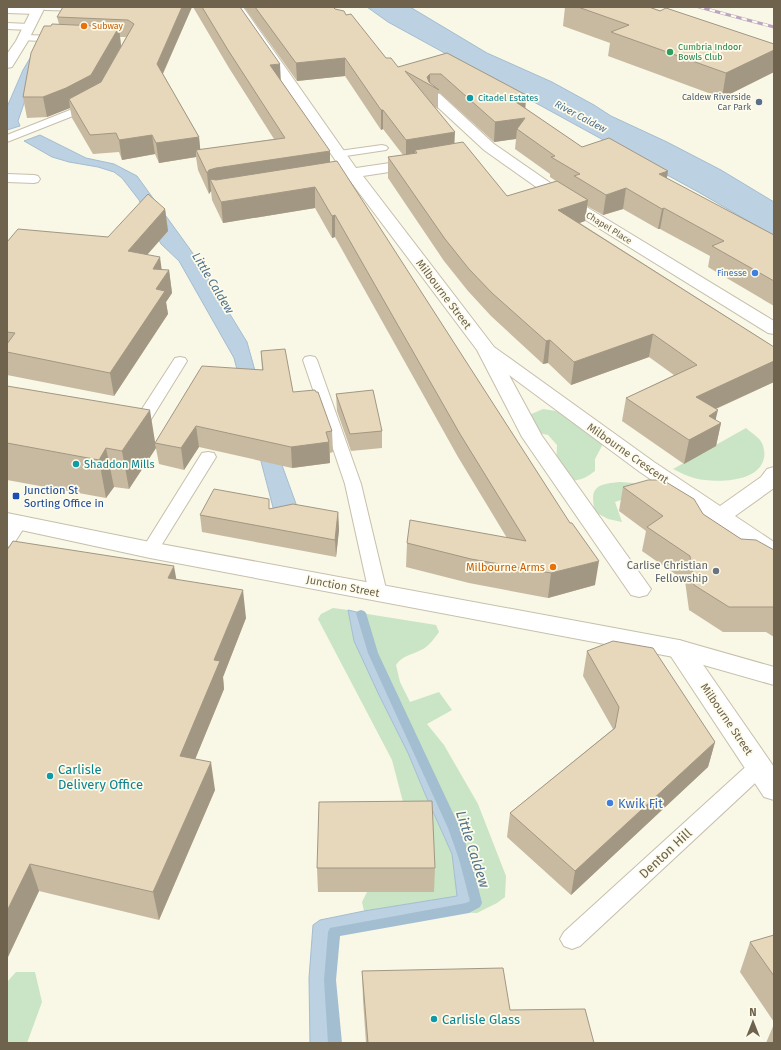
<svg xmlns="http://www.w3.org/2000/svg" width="781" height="1050" viewBox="0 0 781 1050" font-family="'Fira Sans',sans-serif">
<rect width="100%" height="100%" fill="#f9f7e5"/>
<!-- green -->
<path fill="#c9e5c5" d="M543,409L556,411L599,438L603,444L595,459V471C587,477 582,480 571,481L556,468L557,445L548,435L539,433L529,415Z
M746,428C750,432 757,436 760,440C764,445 765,453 764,458C759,481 724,482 705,480C693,479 683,474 673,469Z
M620,482L633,483L694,515L627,498L615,502L622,522L608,519L595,512C589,487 597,484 620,482Z
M333,608L348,610L354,641L379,695L408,753L423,790L452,854L457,896L364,911L362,902L367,892H434L409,825L392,760L318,619L321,614Z
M361,613L436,625L439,632C434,639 428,647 421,650C411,655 402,656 396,665L400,682L410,702L439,692L452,710L427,724L444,745L478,804L506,876L505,897L497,903L477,913L447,912L469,908L476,903L454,828L373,653Z
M16,972H35L42,1002L27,1043H7V982Z"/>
<!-- water -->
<path fill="#bcd1e1" stroke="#a3bdd1" d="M367,7H410L487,53L552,82L594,105L611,116L667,142L721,170L774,202V236L700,193L388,22Z
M39,43L36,68L18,121L20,126L7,130V107L23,70Z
M40,135L86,158L114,164L137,176L192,252L247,342L279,457L299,512L275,515L234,358L179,261L161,244L139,200L122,178L114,172L98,167L69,162L52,157L24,141Z
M348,610L361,613L373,653L454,828L465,859L476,903L469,908L334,932L330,980L335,1043H310L309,978L313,925L320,920L364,911L457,896L452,854L425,794L408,753L379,695L354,641Z"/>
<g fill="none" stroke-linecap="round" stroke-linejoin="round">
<!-- stream -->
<path fill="#a3bdd1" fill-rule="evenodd" d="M361,610L364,611L366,613L378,653L460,828L471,859L482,903L480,907L469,913L340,936L336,980L342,1043H328L324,980L328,932L330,928L466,903L470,901L459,859L448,828L368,653L356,613L358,611Z"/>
<defs>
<path id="service" d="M7,7L37,8L42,11L37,14L7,13Z
M40,7H89L90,8L85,11L45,10Z
M7,23L29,24L34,27L29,30L7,29Z
M24,35L61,36L66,39L61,42L21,40L19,38Z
M91,99L96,102L95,104L78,114L7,142V135L70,110Z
M382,145L386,146L388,148L386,150L339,157L335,156L333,154L335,152L339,151Z
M7,174L34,175L38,176L40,179L38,182L34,183L7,182Z
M310,356L315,357L317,360L361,484L387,593L384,598L378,599L372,598L369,593L345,484L303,360L305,357Z
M180,357L185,358L187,361L145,429L143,432L137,434L131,432L129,429L173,361L175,358Z
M208,452L214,453L216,457L156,554L150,556L144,554L141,550L144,546L202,453Z
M19,517L25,519L27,523L13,545L7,547V528L13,519Z
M759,759L766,761L769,767L766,773L580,946L572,949L564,946L560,939L564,932L752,761Z"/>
<path id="minor" d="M231,7H243L356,168L417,159L422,161L425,164L422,167L363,176L494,347L654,462L720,506L761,477L767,469L774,467V488L735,516L774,542V561L766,558L640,472L509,375L542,436L651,589L647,595L639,597L631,595L522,437L477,350L348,178L340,180L335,178L332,175L335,172L342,170Z
M435,93L440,94L494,144L575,200L774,321V334L768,333L563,206L484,150L430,100L428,97L430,94Z
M679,640L688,643L774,767V800L764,797L670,655L667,649L670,643Z"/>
<path id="tertiary" d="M7,513L150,542L679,640L774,667V685L679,658L150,558L7,527Z"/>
<path id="secondary" d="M33,7H45L28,41L12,67L7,68V54L16,41Z"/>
</defs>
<!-- service casing -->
<use href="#service" stroke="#c7bfab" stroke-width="2"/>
<!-- minor casing -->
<use href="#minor" stroke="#c7bfab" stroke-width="2"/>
<!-- tertiary casing -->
<use href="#tertiary" stroke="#c7bfab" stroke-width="2"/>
<!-- secondary casing -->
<use href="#secondary" stroke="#c7bea7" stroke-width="2"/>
<!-- service -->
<use href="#service" fill="#fff" fill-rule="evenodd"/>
<!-- minor -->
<use href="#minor" fill="#fff" fill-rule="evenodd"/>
<!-- tertiary -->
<use href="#tertiary" fill="#fff" fill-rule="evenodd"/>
<!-- secondary -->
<use href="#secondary" fill="#fff" fill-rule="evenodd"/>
<defs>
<path id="rail" d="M699,7L774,27"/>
</defs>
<!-- rail casing -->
<use href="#rail" stroke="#bca5c1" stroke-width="3"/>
<!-- rail -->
<use href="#rail" stroke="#fdfbeb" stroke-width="2" stroke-dasharray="5.5" stroke-linecap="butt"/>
</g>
<!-- wall -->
<path fill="#c7baa1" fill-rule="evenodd" d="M192,7L163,74L199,137L200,150L274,139L229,68L193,7H240L281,81L330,163L595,585L548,598L469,583L406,567L407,543L507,538L458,457L335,237L332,238L315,208L223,223L212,200L211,191L209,194L198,170L196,157L159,163L155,154L122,160L119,152L93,154L72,118L70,108L47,117L27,118L23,97L51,26L59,24L57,17ZM120,37H126L121,46Z
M244,7H333L335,9L346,15L386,58L398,67L447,53L526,95L525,108L582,147L667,179L774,235V306L708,267L710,256L660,229H658L623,209L603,215L587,206L585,221L580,223L774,347V382L716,409V420L721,423L716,446L684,464L622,421L626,398L674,375L649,357L571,385L548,363L543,364L491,316L468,291L444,261L388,178V157L403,155L383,129L381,130L345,76L297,81ZM438,93H440L494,142L516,139L515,149L550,174V177L556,181L507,196L454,144L435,107L438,109Z
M565,7H649L774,44V72L722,98L608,56L610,43L563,26Z
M165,209L168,231L147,255L162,270H169L172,293L166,302L168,314L114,396L7,375V242L108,237Z
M261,351L293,392L332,431L333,452L330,453V463L292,468L199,447L184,470L159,464L155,443L262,370Z
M7,386L156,448L129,489L114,487L106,498L7,480Z
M336,394L382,431V448L351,451L337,411Z
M623,487L703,514L741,539L774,550V637L766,632H723L689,610L685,581L642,551L646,531L619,511Z
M269,509L338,512L339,530L336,557L202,532L200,515Z
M7,550L176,580L246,618L223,677L224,689L195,759L215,790L159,920L39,891L7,959Z
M587,651L715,742L708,767L571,895L507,837L510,813L613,729L583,676Z
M317,868H435L434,892H318Z
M774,935V1022L740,972L750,942Z
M362,971L510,1010L594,1043H366L363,1000Z
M774,1024V1043H766Z"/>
<!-- shaded-wall -->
<path fill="#a29783" d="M182,7H192L159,82L157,64Z
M119,27L121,46L94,95L69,99L70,108L47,117L43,97Z
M774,50V72L722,98L726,73Z
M345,58V76L297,81L296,63Z
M280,64L281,83L270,65Z
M430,74V85L427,77Z
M526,95L525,115L513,100Z
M381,110H383V129L381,130Z
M525,118L517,129L516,139L494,142L495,122Z
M455,132L454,152L415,150V158L406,160V140Z
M152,135L155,154L122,160L119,140Z
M199,137L201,156L196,150V157L159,163L156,143Z
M330,151V171L218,189L210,179L211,191L209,194L207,173L209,170L216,168Z
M668,171L665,191L659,174Z
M315,187V208L223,223L221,202Z
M626,188L623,209L603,215L606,195Z
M588,200L585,221L556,231L558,210Z
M664,208L660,229H658L662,209Z
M165,209L168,231L131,273L128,251Z
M335,215V237L332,238V216Z
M160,257L163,279L169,270L172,293L166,302L168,314L114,396L110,373L153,269Z
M653,334L649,357L571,385L574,362Z
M550,340L548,363L543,364L546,341Z
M774,361V382L691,420L696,397Z
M150,410L156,448L129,489L122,451Z
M718,410L714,426L721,423L716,446L684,464L689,440L709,416Z
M196,426L199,447L184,470L181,448Z
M329,442L330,463L292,468L291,447Z
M106,448L114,487L106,498L99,460Z
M338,512L339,530L336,557L335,540Z
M599,561L595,585L548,598L551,573Z
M174,566L179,594L168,578Z
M243,590L246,618L223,677L224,689L185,784L180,756L214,660Z
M715,742L708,767L571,895L575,871Z
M211,762L215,790L159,920L153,892Z
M30,864L39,891L7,959V911Z"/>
<!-- building -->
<path fill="#e7d8bb" stroke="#a29783" d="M63,7H182L157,64L199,137L156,143L152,135L119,140L116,133L90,135L69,99L101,82L134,24L128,20L57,17Z
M202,7H240L280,64L270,65L330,151L216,168L209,170L207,173L196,150L285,138L228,50Z
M255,7H333L335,9L344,11L346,15L351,14L386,58H391L398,67L447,53L526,95L513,100L582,147L609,138L668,171L659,174L774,235V281L712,246L724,241L664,208L662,209L626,188L606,195L578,178L574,176L580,174L551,157L555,156L517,129L525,118L495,122L441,74H430L427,77L429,82L439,90L405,71L455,132L406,140L383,110H381L345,58L296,63Z
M578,7H649L660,11L666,8L774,44V50L726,73L611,32L629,25Z
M52,24L119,27L91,75L66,88L43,97H23L31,53L44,26H51Z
M463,142L507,196L557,181L588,200L558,210L774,347V361L696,397L718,410L709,416L721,423L689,440L626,398L697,365L653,334L574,362L550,340L546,341L492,293L469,269L445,239L388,157L417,153L415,150Z
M337,161L570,523H572L599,561L551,573L471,559L407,543L410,520L526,541L460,434L335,215L332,216L315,187L221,202L210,179L216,180Z
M148,194L165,209L128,251L160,257L153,269L169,270L156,289L165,291L110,373L7,352V344L15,333L7,332V242L18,229L108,237Z
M285,349L293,392L315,390L316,392H318L332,431L326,432L329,442L291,447L196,426L181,448L155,443L202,366L263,370L261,351Z
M7,386L150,410L122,451L106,448L99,460L7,443Z
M373,390L382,431L350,434L336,394Z
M648,480H658L666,482L694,499L703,514L741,539L756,540L774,550V608L773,607H729L694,585L690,556L647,527L663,516L623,487Z
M214,489L269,499V509L293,504L338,512L335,540L200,515Z
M13,541L174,566L168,578L243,590L214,660L220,661L180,756L211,762L153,892L30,864L7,911V550Z
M613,641L653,648L715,742L575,871L510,813L615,728L619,707L587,651Z
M432,801L435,868H317L319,802Z
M774,935V976L750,942Z
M503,968L510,1010L585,1009L594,1043H368L362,971Z"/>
<!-- markers -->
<g fill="#e8710a" stroke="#fdfbeb" stroke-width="1.5">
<circle cx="84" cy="26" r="4"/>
<circle cx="553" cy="567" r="4"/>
</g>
<circle fill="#2e9e5b" stroke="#fdfbeb" stroke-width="1.5" cx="670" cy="52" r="4"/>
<g fill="#0f9aa8" stroke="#fdfbeb" stroke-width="1.5">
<circle cx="470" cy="98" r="4"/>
<circle cx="76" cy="464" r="4"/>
<circle cx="50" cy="776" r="4"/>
<circle cx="434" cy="1019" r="4"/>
</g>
<circle fill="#5c6f8a" stroke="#fdfbeb" stroke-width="1.5" cx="759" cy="102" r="4"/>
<g fill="#3f7fe0" stroke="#fdfbeb" stroke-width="1.5">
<circle cx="755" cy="273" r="4"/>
<circle cx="610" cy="803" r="4"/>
</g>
<rect fill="#1a4fb4" stroke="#fdfbeb" stroke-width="1.5" x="12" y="492" width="8" height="8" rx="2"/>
<circle fill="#6b7280" stroke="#fdfbeb" stroke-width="1.5" cx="716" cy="571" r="4"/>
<g text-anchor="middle" stroke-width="3.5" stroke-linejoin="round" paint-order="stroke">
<!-- far-food labels -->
<g font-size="9" fill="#c56008" stroke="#fdfbeb" text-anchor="start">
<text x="92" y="29">Subway</text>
</g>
<!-- far-leisure labels -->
<g font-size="9" fill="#27864d" stroke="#fdfbeb" text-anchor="start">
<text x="678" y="50">Cumbria Indoor<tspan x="678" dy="10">Bowls Club</tspan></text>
</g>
<!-- far-service labels -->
<g font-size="9" fill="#4e5e75" stroke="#fdfbeb" text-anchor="end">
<text x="751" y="100">Caldew Riverside<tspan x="751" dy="10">Car Park</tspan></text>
</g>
<!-- far-culture labels -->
<g font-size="9" fill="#0d838f" stroke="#fdfbeb" text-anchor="start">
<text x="478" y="101">Citadel Estates</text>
</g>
<!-- far-street labels -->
<g font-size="9" fill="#6f634d" stroke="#fdfbeb">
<text transform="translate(609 228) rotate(32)" y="3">Chapel Place</text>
</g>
<!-- far-shop labels -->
<g font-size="9" fill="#366cbe" stroke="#fdfbeb" text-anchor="end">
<text x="747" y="276">Finesse</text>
</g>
<!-- far-water labels -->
<g font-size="10" font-style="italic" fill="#51738d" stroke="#fdfbeb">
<text transform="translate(581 116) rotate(28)" y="4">River Caldew</text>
</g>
<!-- street labels -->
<g font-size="11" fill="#6f634d" stroke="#fdfbeb">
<text transform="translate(444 294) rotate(53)" y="4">Milbourne Street</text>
<text transform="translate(628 453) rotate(35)" y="4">Milbourne Crescent</text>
<text transform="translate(343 586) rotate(11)" y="4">Junction Street</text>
<text transform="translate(727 719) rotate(56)" y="4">Milbourne Street</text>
</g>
<!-- culture labels -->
<g font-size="11" fill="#0d838f" stroke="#fdfbeb" text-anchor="start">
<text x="84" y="468">Shaddon Mills</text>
</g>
<!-- transit labels -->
<g font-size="11" fill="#164399" stroke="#fdfbeb" text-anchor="start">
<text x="24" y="494">Junction St<tspan x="24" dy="13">Sorting Office in</tspan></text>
</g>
<!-- worship labels -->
<g font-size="11" fill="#5b616d" stroke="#fdfbeb" text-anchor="end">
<text x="708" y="569">Carlise Christian<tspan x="708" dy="13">Fellowship</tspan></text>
</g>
<!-- food labels -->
<g font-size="11" fill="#c56008" stroke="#fdfbeb" text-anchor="end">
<text x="545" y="571">Milbourne Arms</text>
</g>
<!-- water labels -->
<g font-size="12" font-style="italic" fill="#51738d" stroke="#fdfbeb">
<text transform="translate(213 283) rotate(59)" y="4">Little Caldew</text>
</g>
<!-- near-culture labels -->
<g font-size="13" fill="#0d838f" stroke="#fdfbeb" text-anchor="start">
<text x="58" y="774">Carlisle<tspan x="58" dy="15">Delivery Office</tspan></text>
<text x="442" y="1024">Carlisle Glass</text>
</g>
<!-- near-shop labels -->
<g font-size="13" fill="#366cbe" stroke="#fdfbeb" text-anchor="start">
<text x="618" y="808">Kwik Fit</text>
</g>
<!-- near-street labels -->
<g font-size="13" fill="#6f634d" stroke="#fdfbeb">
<text transform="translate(665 853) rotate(-43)" y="5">Denton Hill</text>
</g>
<!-- near-water labels -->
<g font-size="14" font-style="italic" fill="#51738d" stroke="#fdfbeb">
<text transform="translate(473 849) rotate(72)" y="5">Little Caldew</text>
</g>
</g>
<!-- border -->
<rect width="781" height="1050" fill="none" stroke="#6f634d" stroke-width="16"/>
<!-- north arrow -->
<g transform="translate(753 1022)" stroke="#fdfbeb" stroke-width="3" paint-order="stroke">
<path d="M0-3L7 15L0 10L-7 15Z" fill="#6f634d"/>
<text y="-6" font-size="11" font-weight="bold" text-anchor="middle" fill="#6f634d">N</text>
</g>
</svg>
